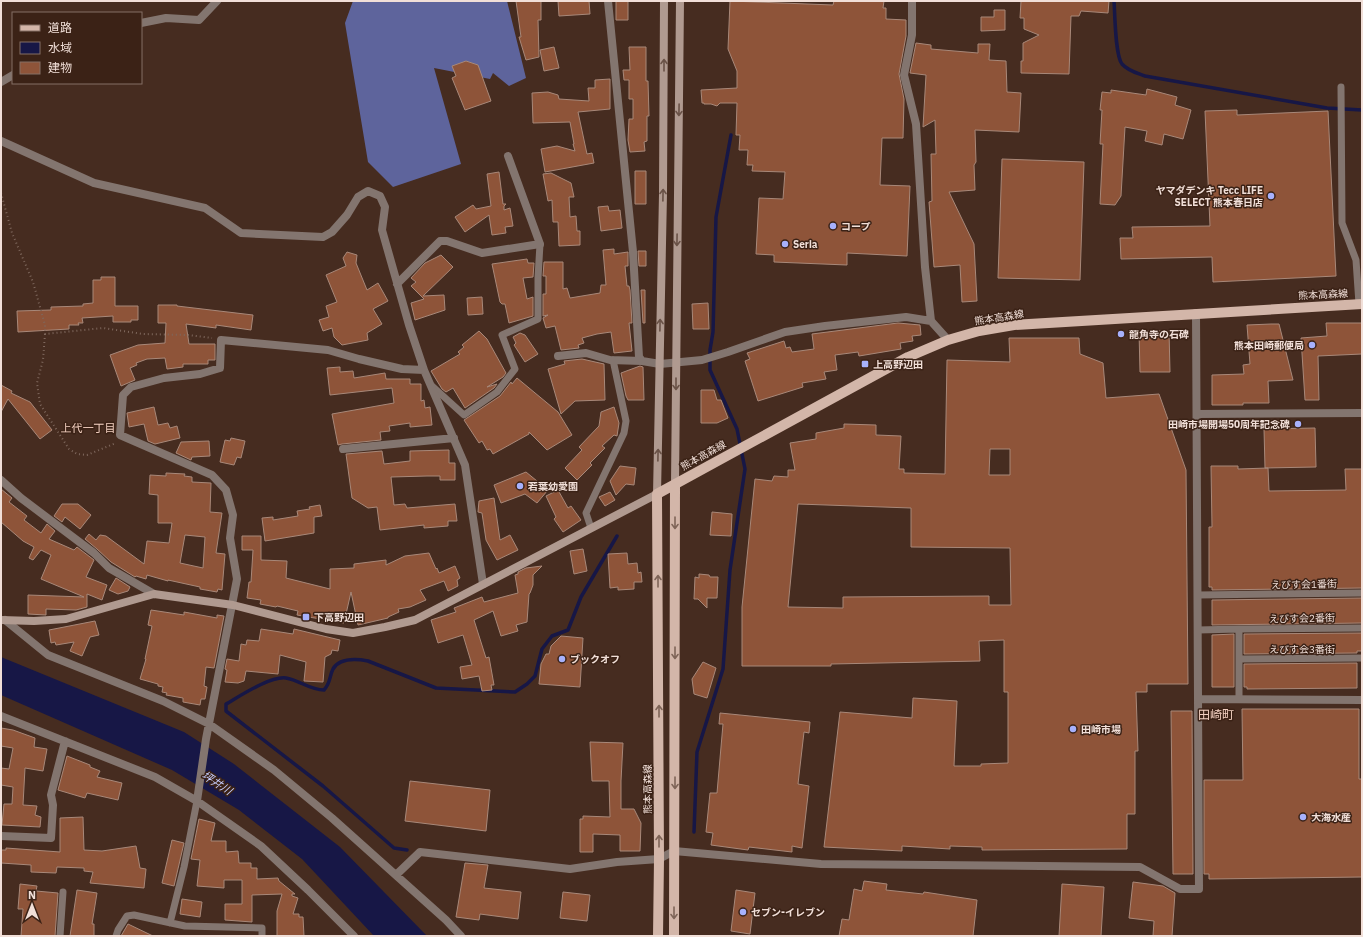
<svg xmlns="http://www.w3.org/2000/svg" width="1363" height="937" viewBox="0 0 1363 937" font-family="'IBM Plex Sans','Noto Sans JP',sans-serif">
<rect width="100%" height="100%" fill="#462c20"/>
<!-- forest -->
<path fill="#5e649c" d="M353,1H507L526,78L509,86L493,73L490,79L434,68L461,164L393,187L368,162L345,23Z"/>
<!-- water -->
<path fill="#171746" d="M1,657L184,732L234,764L340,847L427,936H374L302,859L239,810L172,770L1,695Z"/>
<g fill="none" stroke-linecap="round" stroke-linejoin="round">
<!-- stream -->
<path stroke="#171746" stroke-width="3.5" d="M1114,1C1115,14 1115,55 1122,64C1128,71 1137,73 1145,76L1327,108L1362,110
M694,832L697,752L723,669L730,570L745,469L737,429L710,370V350L713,332L716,217L731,135
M407,850L394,848L323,786L226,711V704C240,696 270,676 286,678C299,680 310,690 324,690C331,682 329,677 333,669C340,657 357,659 368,661L436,688L515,692L527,684L535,676L542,649L552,636L568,630L581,597L617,536"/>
</g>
<!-- building -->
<path fill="#8e5439" stroke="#a88879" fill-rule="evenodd" d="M516,1H541V20H538L539,57L526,60L519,37H521Z
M558,1H589L590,14L559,16Z
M616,1H628V20H616Z
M730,1L833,5L834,1H884L883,8H886V19L906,20V36L899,74L904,99L903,138H882L880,185L910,186L907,256L847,253V265L774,262V255L756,254L759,198L783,199L785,172L752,171L753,165H747L748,150H739L740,135H736L737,103H720L717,106L711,104H704V103H702L701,90L737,88V71L728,49Z
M1021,1H1109L1108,13L1081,11L1079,16H1071L1069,74L1021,73V61H1023V43L1039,35L1024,29V18H1020Z
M994,10H1005V30L981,31V17H994Z
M916,43L931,45V49L978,53V44H990L989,60L1006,61L1007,92L1021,93L1019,132L975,130L976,162L974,165L975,190L949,192L974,244L977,301L962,302L960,265L934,267L929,202L932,201L931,154H936L935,120L923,127L926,75L910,73Z
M554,47L559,68L544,71L540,50Z
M629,47H646V81H648L649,116H647V141L644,142L645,151L630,152L628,140L629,119H633V99H629V80H624L623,70H630Z
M466,61L478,65L491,101L465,110L452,78L456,76L452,66Z
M610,79V109L578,112L587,154L592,153L594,163L545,172L541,149L557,146L575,151L573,144H574L570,122L533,123L532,93L548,92L558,95L559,99L589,101L588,88H595V80Z
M1147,89L1177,97L1175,105L1191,110L1183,139L1164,134L1162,145L1145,141L1147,131L1125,127L1121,196L1115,205L1100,204L1103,144H1100L1102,110H1100L1102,92L1111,93V90L1146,95Z
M1237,110V115L1328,111L1336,276L1213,282L1212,257L1121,259L1120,238H1133L1132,227L1210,226L1205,111Z
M1002,159L1084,162L1080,280L998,278Z
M635,171H646V204H635Z
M499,172L503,204H506L504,206V210L510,208L513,226L505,227L506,233L492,235L489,215L465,232L455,217L473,205L476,209L491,206L487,174Z
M551,173L571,183L574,197H569L570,217L576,216L577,231H580V245L559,246L558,222H553L552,200L548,201L543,174Z
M608,206L609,211L620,210L622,228L601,231L598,207Z
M614,249V254L628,252V266H625L627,286H629L630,290L632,323H629L632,351L614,353L611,332L597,334L582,338L584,343L578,345L579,348L561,350L555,326L546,328L543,318L548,315L543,316V294H546V276H543L544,262H563V289L567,288L570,298L600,293L601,285H606L603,250Z
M638,251H646V266H639Z
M347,252L357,255L356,263L367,290L378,283L388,301L373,309L382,324L367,333L368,340L342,345L334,337L332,328L323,331L319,320L329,317L326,306L337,302L326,275L346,266L343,258Z
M441,255L453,267L423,296L444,295L445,310L415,320L411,303L424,299L411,286L416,282L411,278L425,263Z
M527,259L528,263H534L533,277L523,278L527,299L533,297V316L509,323L505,304H502L500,302L492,264Z
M101,277H115V306H138V320H131V322H113V316L82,318L83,323H78L79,325H69V329L18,332L17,311L51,310V307L83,306V304L93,303V280H101Z
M641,290H645V323H643Z
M482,297L483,314L468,315L467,298Z
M708,303L709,329H693L692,304Z
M158,305H177V306L253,315L251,330L216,325V328L186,324L189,344H215V360H208V364H183V367L167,369L165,358L147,359L136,363L137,365L130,368L135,380L121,386L110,355L138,345L165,343L166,323H158Z
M898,323L920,325L921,335L912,336L913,341L900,343L901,349L859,356L858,352L835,355L837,370L824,372L826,379L802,383L803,387L758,401L745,361L750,359L747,353L784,341L786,348L790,347L792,352L814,349L812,334Z
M1326,323H1362V354L1318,356L1319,400H1305L1301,338L1327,336Z
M1271,324H1279L1293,380L1268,381L1269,403H1243V405H1212V375L1244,374L1243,365L1250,364L1247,325Z
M479,331L487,339L506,373L503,377L487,387L497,384L494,388L465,408L453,388L446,392L442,389L431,371L460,354L458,352L464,347L462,345Z
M1139,331H1169L1170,372H1140Z
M520,333L525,335L538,354L525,362L514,345L516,343L513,337Z
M1009,338H1079L1080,354L1103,363L1106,398L1159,394L1186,470L1188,684H1147V692H1136L1138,751H1135V814H1127V849L982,850V847L950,846V849L902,846V851L824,847L840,712L912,718L913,698L957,701L954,766H981V764L1008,763V692H1004V640L979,641L980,661L831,664V666H742V607L755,479L772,481L774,476L788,477V470H795L790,443L816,439V433L844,428V424L876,425V435L901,436L899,469H904V473L945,474L947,360L1010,362ZM990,449H1010V475H989ZM798,504L911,508V547L1010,548L1011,605H989V596L843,597V608L788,607Z
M582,359L604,364L605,400L575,401L561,414L548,369L565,364L564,361Z
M640,366L643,367L644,400H628L626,396L621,373Z
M340,367V372L353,371L354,378L385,373L386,379H410V384H421V401L424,400L425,408L430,407L432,425L410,427V423L389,426L390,431L380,432L381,440L342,444L338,445L332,414L394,403L392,388L330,395L327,368Z
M517,378L558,412L572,435L547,450L529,432V434L493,454L490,449L487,450L482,441L479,443L464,420L500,396L511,382L512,384Z
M1,385L12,391L11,393L30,402L52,430L40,439L8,399L1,412Z
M701,390H714L717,400H721L728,418L717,423H701Z
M154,407L158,425L168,423L170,428L177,426L180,438L155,444L148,441L144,424L129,427L127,413Z
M614,407L619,423L617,436L614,435L602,446L605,448L590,463L592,465L577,480L565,468L582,450L579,447L599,426L601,412Z
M1315,428L1316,467L1265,468L1264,429Z
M231,438L245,441L241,458L237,457L234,465L220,462L225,440L230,441Z
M209,441L210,456L192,457L191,460L176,453L181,442Z
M449,450V463H455V480H440V476H427L391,477L394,505L405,504L407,508L455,504L457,521H448V526L424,528V525L380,530L377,507L368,508L352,498L346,454L382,451L384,464L410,461V451Z
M620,466L636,468L634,485L626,484L616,495L610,481Z
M1211,466H1238V469L1268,468L1269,491L1346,490L1345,469H1362V588L1212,590V587H1209V527H1212Z
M526,472L548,490L537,503L525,494L501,503L494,485Z
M166,473L185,474L184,476L192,477V482L211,483L210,512L222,513L216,553L225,554L222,590L218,589L217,592L200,589V587L168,580V581L147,575L146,579L136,576L135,577L111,562L97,549L85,539L89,534L96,540L100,535L106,536L144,564L147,541L169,543L172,523H158V495L149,494L150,475L166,476ZM185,535L205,537L203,568L180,563Z
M1,489L12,498L9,502L27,516L24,520L41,533L47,524L55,531L49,539L74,550L77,547L94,560L86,577L107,585L102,600L87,594V607L76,610L46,609V615L28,614V595L84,597L41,579L51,555L41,550L33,560L29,558L34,547L23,541L1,522Z
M558,490L568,508L571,506L581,520L563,532L554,519L556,517L546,496Z
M610,492L615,500L605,506L599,497Z
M494,498L500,540L510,535L518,550L497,560L486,540L482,513L478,512L479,501Z
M62,504H78L91,515L80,529L65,517L62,522L54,516Z
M320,505L322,516L314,517V533L265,541L262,518L273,517V520L298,516L297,511L310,509L309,507Z
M712,512L732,514L731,536L710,535Z
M242,536H261V560L287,561L286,578L330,589V569L354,568V564L386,560V565L405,556L429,553L436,569L437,568L439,573L455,566L460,578L457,580L458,586L448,591L444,581L420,590L426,600L410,607L398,609L399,612L388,617V618L358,625L351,592L344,623L297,615L298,611L277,606L276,607L260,604L261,600L247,598L249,582H251L253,550H242Z
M583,549L587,571L574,574L570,551Z
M627,553L628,564L637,563L638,573L641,572L642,582H634V589L618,590V587L610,588L608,554Z
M542,566L533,575V585L530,593L529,594L527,622L516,625L518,631L501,636L493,611L474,620L486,658L489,657L494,685H491L492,690L482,691L479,676L462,679L460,667L472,665L463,635L438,643L431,620L456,612L454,608L482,597L484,602L518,593L515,575L518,574V572L526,568Z
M699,574L709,575L710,577H718L717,598H707V608L698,599H694L695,577L699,578Z
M116,578L130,587L128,591L118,594L109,590Z
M1362,598V623L1212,625V600Z
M151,610L184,615V612L217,618V615L224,616L214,668L206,667L204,686L207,687L205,699H201L200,705L183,702V698L166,695L167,693L162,692L163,687L158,686V684L140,679L146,659H145L152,626L148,625Z
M95,621L99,635L90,637L82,656L70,651L74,642L56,645L55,642L51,643L49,630Z
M261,629L293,634L294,629L340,640L338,651L332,650L331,654L325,657L323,682L304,681L306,662L280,655L278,674L246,671L244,681L238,683L225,682L227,670L225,669L227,659L239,661L241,644L246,645L247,640L259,641Z
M1362,633V651H1357V653L1244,654V634Z
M1234,634V687H1212V635Z
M561,636L583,638L580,687L539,684L541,664L546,654H549L551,646Z
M703,662L716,668L707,698L694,694L692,679Z
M1357,663V688L1247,689V687H1244V664Z
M1242,709H1359V779H1362V877L1209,879V874H1204V780H1243Z
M1171,711H1192L1193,874H1173Z
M720,713L810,722L809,733L804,732L798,784L809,786L802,848L792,846V852L749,847L748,850L711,845L713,833L706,832L710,793H717L723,724H719Z
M1,728L13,730L35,738L34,747L47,749L43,771L25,768L23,805L37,806L35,815L41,817L40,827L2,825L4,804H12L13,787L1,785V768L9,769L13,748L1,746Z
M590,742L623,743L621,781V809H634L641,823L640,851H620V835L593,834V852H580V819H583V816L610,817L609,781H592Z
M67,756L90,765V767L100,771L97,777L122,783L118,800L87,793L85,798L58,790Z
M410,781L490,790L486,831L405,821Z
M83,817L84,850L102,851L136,846L140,868L146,869L144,888L90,883L93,872L84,871V868L57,867L56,873L31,872V865L1,863V850H6V848L60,852V818Z
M199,819L215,823L211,841H226V852L238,851L239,863H251V868H257V879L278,878L279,881L295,894H292V896L298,898L293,914H299V917H303L304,936H277V911L282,894L252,895V922L225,920V904H242V880H224V888L197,886L200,860L191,859Z
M172,840L184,843L174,886L162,883Z
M465,863L488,865L484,888L521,892L518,919L480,914L479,920L456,917Z
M864,881L887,884L886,890L923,894L924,892L977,900L973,936H839L842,919L849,920L854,889L862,891Z
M1133,882L1163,886L1175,893L1172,936H1153L1154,921L1129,918Z
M20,884L37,886L36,891L58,893L55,936H21L23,909H18Z
M1062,884L1104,887L1101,936H1059Z
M77,890L97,893L92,924H94V936H70Z
M736,890L755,893L750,934L731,931Z
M563,892L590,895L587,921L560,918Z
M182,899L202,902L200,917L180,914Z
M128,924L153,936H121Z"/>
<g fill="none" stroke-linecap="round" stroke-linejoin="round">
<!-- path -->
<path stroke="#7e675c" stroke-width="2" stroke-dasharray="1 3" stroke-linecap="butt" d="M1,193L12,233L33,282L45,325V334L103,328L143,334L188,335L212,338
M45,334L43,360L37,383L40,404L69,449L77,454L87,455L116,443"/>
<!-- lane -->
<path stroke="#83756f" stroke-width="7" d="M1341,87L1342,223L1356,260L1359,304
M432,386L464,415L497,392L515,369L502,335L538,319V278L540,244
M591,528L586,513L624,433L626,421L613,360
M1198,595L1362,593
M1239,629L1362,628
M1198,630L1239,629V699
M1239,659L1362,658
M170,923L184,867L197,801
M60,936L63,892
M116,936L118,930L127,916L134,915L185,926L262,928V936"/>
<!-- street -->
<path stroke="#83756f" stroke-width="8" d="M608,1L633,252L639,357L642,361L660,364L702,360L728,352L785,332L825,326L906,317L931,321
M912,1V35L904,75L916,124L925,267L931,321L948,340
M141,23L166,18L199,20L217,1
M1,82L13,75
M1,141L94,183L205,208L241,233L323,237L332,232L347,215L358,197L368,191L380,196L385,207L382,230L409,325L424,370
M397,284L440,241H447L482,253L540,244L508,156
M558,356L586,353L610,360L642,361
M1197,414L1362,413
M343,449L454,438
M1,480L21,498L94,553L109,568L154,594
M5,620L48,655L163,701L209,724L274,770L332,818L446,920L461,936
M1199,699L1362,700
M1,716L155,777L197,801L261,846L308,890L354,936
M197,801L206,739L237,579L230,538L233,515L226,490L212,475L120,435L123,395L131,387L164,378L200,374L220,368L221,340L328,350L359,359L402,369L424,370L465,465L483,584
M1,836L51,838L53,805L51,795L65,741
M396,875L420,852L570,869L617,862L659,859L674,851L821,864L1140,867L1180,889H1199L1196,313"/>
<!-- secondary -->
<path stroke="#b09a90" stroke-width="8" d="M675,484L680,1
M1,620L34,621L66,619L154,594L233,605L326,629L353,633L385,627L415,620L657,494L663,194L664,1"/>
<!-- primary -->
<path stroke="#d3b6a9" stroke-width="10" d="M658,936L659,859L657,494L908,357L948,340L979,331L1014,325L1362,304
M674,936L675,484"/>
</g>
<!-- one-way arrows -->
<defs><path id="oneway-shaft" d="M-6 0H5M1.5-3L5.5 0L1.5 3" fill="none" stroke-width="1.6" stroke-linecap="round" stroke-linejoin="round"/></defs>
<g stroke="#6a5247">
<use href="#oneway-shaft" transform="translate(664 65) rotate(-90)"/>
<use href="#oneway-shaft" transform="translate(679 110) rotate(91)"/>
<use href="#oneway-shaft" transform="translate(663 195) rotate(-89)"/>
<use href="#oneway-shaft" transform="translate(677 240) rotate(91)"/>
<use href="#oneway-shaft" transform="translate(660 325) rotate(-89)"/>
<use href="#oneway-shaft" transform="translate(676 384) rotate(90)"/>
<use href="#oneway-shaft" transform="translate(658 455) rotate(-89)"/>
</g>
<g stroke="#7f6558">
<use href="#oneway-shaft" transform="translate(675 523) rotate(90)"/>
<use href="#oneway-shaft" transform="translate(658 581) rotate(-90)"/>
<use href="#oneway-shaft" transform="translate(675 653) rotate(90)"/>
<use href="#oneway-shaft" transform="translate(659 711) rotate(-90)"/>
<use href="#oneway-shaft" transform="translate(675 783) rotate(90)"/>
<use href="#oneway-shaft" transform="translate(659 841) rotate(-90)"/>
<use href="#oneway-shaft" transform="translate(674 913) rotate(90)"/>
</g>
<!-- markers -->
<g fill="#a7b1fc" stroke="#3b2216" stroke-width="1.5">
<circle cx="1271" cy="196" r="4"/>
<circle cx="833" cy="226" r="4"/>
<circle cx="785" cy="244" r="4"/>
<circle cx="1121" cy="334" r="4"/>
<circle cx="1312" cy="345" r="4"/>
<rect x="861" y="360" width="8" height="8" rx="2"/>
<circle cx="1298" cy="424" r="4"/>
<circle cx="520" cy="486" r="4"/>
<rect x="302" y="613" width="8" height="8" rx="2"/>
<circle cx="562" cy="659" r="4"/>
<circle cx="1073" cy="729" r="4"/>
<circle cx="1303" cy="817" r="4"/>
<circle cx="743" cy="912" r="4"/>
</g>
<g text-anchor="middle" stroke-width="3" stroke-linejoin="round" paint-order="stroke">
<!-- poi labels -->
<g font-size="10" font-weight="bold" fill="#f1dfd8" stroke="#3b2216" text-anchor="start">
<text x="1263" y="194" text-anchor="end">ヤマダデンキ Tecc LIFE<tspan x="1263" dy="12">SELECT 熊本春日店</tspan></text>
<text x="841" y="230">コープ</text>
<text x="793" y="248">Seria</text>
<text x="1129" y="338">龍角寺の石碑</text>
<text x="1304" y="349" text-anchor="end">熊本田崎郵便局</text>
<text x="873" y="368">上高野辺田</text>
<text x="1290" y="428" text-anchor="end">田崎市場開場50周年記念碑</text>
<text x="528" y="490">若葉幼愛園</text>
<text x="314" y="621">下高野辺田</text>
<text x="570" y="663">ブックオフ</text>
<text x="1081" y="733">田崎市場</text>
<text x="1311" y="821">大海水産</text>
<text x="751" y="916">セブン-イレブン</text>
</g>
<!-- street labels -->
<g font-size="10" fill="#f1dfd8" stroke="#3b2216">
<text transform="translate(1323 294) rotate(-3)" y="4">熊本高森線</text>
<text transform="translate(999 317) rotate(-9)" y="4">熊本高森線</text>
<text transform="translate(703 455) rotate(-29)" y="4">熊本高森線</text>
<text transform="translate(1304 584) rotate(-1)" y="4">えびす会1番街</text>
<text transform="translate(1302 618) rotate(-1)" y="4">えびす会2番街</text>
<text x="1302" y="653">えびす会3番街</text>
<text transform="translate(647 789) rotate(-90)" y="4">熊本高森線</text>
</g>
<!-- neighbourhood labels -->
<g font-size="11" fill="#f3d0c1" stroke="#3b2216">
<text x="88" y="432">上代一丁目</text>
</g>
<!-- water labels -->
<g font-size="11" font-style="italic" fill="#c4ccfe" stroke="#3b2216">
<text transform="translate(217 783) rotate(33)" y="4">坪井川</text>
</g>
<!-- quarter labels -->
<g font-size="12" fill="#f3d0c1" stroke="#3b2216">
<text x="1216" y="719">田崎町</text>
</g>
</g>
<!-- border -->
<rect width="1363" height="937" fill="none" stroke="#f1dfd8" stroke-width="4"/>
<!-- legend -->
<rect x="12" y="12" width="130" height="72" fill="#3b2216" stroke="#846e64"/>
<rect x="20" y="25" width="20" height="6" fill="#d3b6a9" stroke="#846e64"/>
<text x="48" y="32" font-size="12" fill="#f1dfd8">道路</text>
<rect x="20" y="42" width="20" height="12" fill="#171746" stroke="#846e64"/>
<text x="48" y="52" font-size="12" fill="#f1dfd8">水域</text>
<rect x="20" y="62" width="20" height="12" fill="#8e5439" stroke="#846e64"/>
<text x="48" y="72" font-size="12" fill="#f1dfd8">建物</text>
<!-- north arrow -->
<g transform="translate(32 905)" stroke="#3b2216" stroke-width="3" paint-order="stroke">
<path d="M0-3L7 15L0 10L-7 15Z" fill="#f1dfd8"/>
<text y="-6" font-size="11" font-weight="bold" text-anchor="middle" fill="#f1dfd8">N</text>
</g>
</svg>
